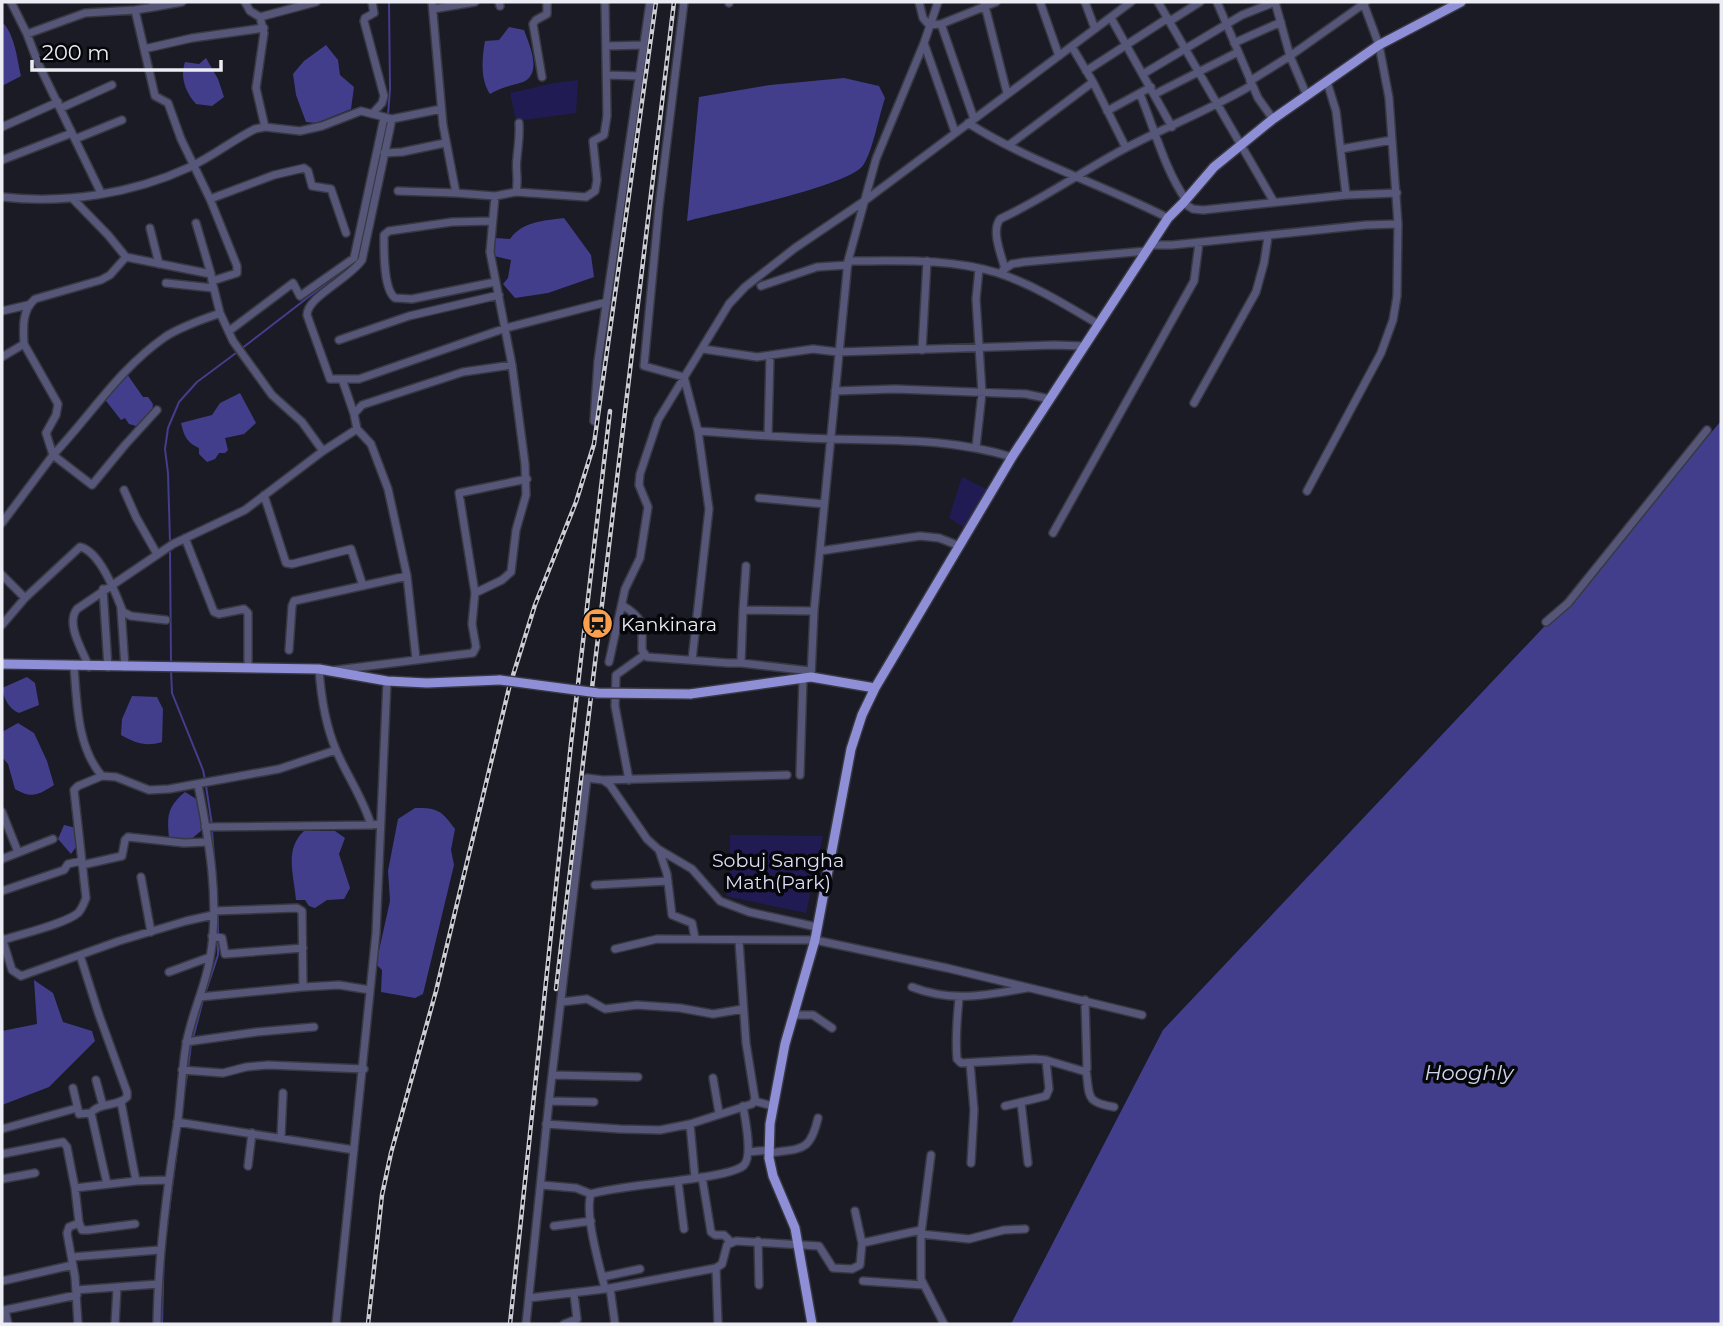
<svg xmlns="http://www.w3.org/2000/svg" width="1723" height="1326" viewBox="0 0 1723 1326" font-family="Montserrat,sans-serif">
<rect width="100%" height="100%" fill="#1b1b25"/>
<!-- green -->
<path fill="#211b53" d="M578,80L576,113L516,121L510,93L554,83Z
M962,477L988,490L965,528L949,518Z
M730,835L823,836L806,913L726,896L730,872Z"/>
<!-- water -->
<path fill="#433e8b" d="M2,22C15,34 17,59 21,76L2,86Z
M509,27L524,30C529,44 543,73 523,82C511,86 501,87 490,94C480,80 482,57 485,41L499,40Z
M326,45L338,60L340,75L354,87L351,109L316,123L306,122L296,95L293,74L304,61Z
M206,58L218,79L224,97L212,106L196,104C185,92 180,77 185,62L199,64Z
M844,78L879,86L885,98C879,116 873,149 864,164C852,186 716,213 687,221L699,97L770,85Z
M564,218L591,255L594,277L548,293L515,298L503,284L508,278L511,260L494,256L495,238L510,239C523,221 543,221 564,218Z
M127,374L143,397H148L153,404L152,411L136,426L129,424L125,418L121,420L103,397Z
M240,393L256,423L244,434L225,438L228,450L225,453H219L215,459L207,462L199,454V448C187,443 184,436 181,423L212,415L220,403Z
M1721,421V1324H1011L1163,1030L1558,612Z
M27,677L35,683L39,705L19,713C9,709 4,699 2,688Z
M132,696L157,697L163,709L162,742C146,747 135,743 121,735L122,719Z
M18,723L34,733L47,761L54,785C38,795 32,799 15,789L8,764L2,757V732Z
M185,792L198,800L202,830L189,841L169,838C167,816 167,807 185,792Z
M415,808C438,808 441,810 455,829L451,850L454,865L423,994L415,998L381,992L382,970L376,964L390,901L388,871L398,819Z
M64,825L80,829L76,847L71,854L58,839Z
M304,831H335L345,838L339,854L350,888L344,899L327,900L315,908L309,906L305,900H296C294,875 284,849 304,831Z
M34,980L53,993L63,1022L92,1031L95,1041L49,1087L2,1105V1031L37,1024Z"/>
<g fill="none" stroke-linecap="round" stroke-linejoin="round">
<!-- stream -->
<path stroke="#433e8b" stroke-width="2" d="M388,115L390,89L389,2
M241,349L350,265
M170,542L168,473L165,449L168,428L179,402L197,382L236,353
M170,551L171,664
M171,670L172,693L203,770L205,780
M206,786L212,825
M212,831L215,870
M218,933V914
M205,994L218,955V939
M193,1038L203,1000
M188,1069L191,1044
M183,1100L187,1075
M162,1324L164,1249L179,1134"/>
<defs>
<path id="minor" d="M11,2L27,34
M245,2L250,11L260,17L316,2
M372,2L374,13L365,18L364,21L384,96L382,103L372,114
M499,2L500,6
M684,2L659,207L644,366L684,377L698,431L709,509L692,660
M729,2V3
M919,2L923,18L929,25L941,24L996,2
M984,2L1007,93
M1040,2L1059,56
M1085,2L1095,29
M1158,2L1274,202
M1217,2L1258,98L1273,119
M1275,2L1290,56L1307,96
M154,7L182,2
M433,9L475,2
M260,17L264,33L256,88L265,127
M1111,18L1172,127
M1170,21L1200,2
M941,24L974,119
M924,43L955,132
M1234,43L1281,22
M606,46L644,45
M1072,47L1093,82L1126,148
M144,49L192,38L264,28
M1086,71L1168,18
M1143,74L1242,15L1275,2
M607,75L639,76
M542,77L533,24L536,20L547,14V2
M1250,81L1290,56L1365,3
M1327,82L1336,111L1346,195
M1140,94C1155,130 1164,168 1186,200
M1155,94L1238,52
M61,108L112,85
M1107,111L1151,87
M392,119L362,260C349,279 307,297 307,315L330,379H359L506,328L607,302
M968,123C1031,163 1102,184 1168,218
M2,127L58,102
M75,139L122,120
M1009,145L1093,82
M1341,149L1392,140
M384,153L402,152L445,143
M2,160L72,133
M398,191L456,193
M516,192C519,180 515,169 517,158C518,145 520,136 519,123
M101,193L38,63L27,34L85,13L135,10
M495,196L516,192L586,197L595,191L597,180L593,141L604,135L607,116L605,2
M2,197C65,204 132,194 190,167C213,156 233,140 255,129L265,127L300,131L322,126L361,111L392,119L441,109
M73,199L108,235L126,257
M210,199L274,175L304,168L308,171L312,186L331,189L346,233
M1183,203L1193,209L1203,210L1346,195L1397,193
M491,221L452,222L389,231L384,235C384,250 383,289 395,298L412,299L495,282
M196,223L211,274
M150,228L159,264
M1150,245H1172L1366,225L1398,224
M848,261C898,261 949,258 998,273C1034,285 1066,305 1098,324
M1005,269C1001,254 991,231 1000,219C1043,199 1081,172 1122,150C1165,127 1210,110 1252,85
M1003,270L1012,264L1024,262L1146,251
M212,281L220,313L233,341L272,395L302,422L323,451
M166,283L213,288
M761,286L817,267L848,265
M2,311L28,305
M229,331L293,283L300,296L354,258L384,118
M339,340L409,316L499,295
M703,349L757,357L813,349L838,352L1054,345L1084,346
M922,350L927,261
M2,357L24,344C23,327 22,310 35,299L101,280L110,275L126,257L211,274L212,281L237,273V266L210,199L181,139L168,103L155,96L135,10L154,7L153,2
M342,379L354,414
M835,391L895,389L1026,394L1050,399
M1194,403L1256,292L1264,263L1268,237
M157,410L125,445L92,485L53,455C91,415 119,369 165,337C182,326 202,320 220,313
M594,421L598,361L650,2
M357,429L354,414L362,405L463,372L512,365
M698,431C743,434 787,438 832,439C899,441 946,438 1012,457
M768,436L770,356
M976,447L982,393L976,299L979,269
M124,490L136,517L157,554
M1307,491L1381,353L1393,320L1397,296L1398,224L1389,98L1379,45L1363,2
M264,495L286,563L292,564L351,549L363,586
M759,498L824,504
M2,523L53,455L46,433L56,415L58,404L24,344
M1053,533L1194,281L1199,243
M185,538L214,612L219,614L244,609L248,613V668
M820,551L920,536L939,538L960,546
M746,566L743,610L814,611
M2,575L25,598
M103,589L108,667
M475,593L459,493L527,479
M622,605C645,619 642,624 642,650L647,657L728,663H741L743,610
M121,609L125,667
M1546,622L1568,603L1707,430
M2,625L25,598L80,547C100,551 116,594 123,612L131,616L166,620
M289,650L292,606L294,601L407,576
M609,662L625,589L640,558L648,507L639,485L640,474L658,420L729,304L745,287L795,248L863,202L1131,2
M741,663L811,671
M74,667C77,703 77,747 102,776L116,777L149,790L169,789L279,769L336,750
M89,667C83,651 65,624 77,609L173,544L245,510L323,451L357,429L371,444L388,489L407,576L416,659
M319,669C321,697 325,724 336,750C347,776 363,798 371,825L380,824
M336,670L473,653L476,647L472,624L475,593L502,580L511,572L516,530L526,495L525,464L512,365L490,252L495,196L456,193L443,125L432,2
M811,677L814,611L848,261L876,159L924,43L938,2
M800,775L803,678
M603,780L787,775
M629,780L615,706L616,675L644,655
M2,812L18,852
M205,827L371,825
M659,850L667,874L672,915L692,923L695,938
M2,859L53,839
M82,865L122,856L125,840L128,837L184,843L208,842
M141,877L151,932
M595,885L668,881
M2,891L64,870L68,864L81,861
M212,936L222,938L225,954L303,948
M2,938L12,970L21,976L119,941L186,921L213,915
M3,940C21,934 65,924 78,913C82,909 84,903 86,898L74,790L78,786L102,776
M615,949L657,939L815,940L947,968L1142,1015
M80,955L98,1012L127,1092V1097C118,1107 99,1102 91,1113L107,1184
M169,972L210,957
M303,987L339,985L370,990
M912,987C953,1003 986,995 1027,988
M200,997L303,987L302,911L297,908L214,911
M959,998C957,1019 955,1038 957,1059L961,1063L1034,1059L1046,1060L1083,1071L1087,1069L1085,1000
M562,1002L587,999L605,1009L637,1005L680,1008L713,1014L743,1009
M793,1015H813L832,1028
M186,1042L257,1032L314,1027
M970,1063L974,1110L971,1163
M182,1070L223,1073L246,1067L268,1065L364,1069
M1086,1070C1090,1097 1085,1102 1114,1107
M552,1075L638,1077
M713,1078L719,1113
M96,1080L103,1106
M73,1088L79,1114L91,1113
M549,1101L594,1102
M754,1101L773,1106
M121,1102L136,1181
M1021,1102L1028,1163
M1005,1106L1046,1096L1049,1089L1046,1060
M177,1122L354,1150
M546,1124L620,1129L660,1130L690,1124L752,1104L755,1099L746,1043L739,941
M690,1124L695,1178
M2,1129L77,1108
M281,1137L283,1093
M748,1152L769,1150
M769,1153C801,1148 810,1153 818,1118
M2,1154L63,1142L67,1147L75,1188L136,1181L168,1180
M931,1155L921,1234V1279L944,1324
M248,1166L252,1133
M702,1177L711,1232L715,1235H724L731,1242
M2,1179L35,1173
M678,1181L684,1229
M541,1185L576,1188L591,1194
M75,1188L79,1223L69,1227L67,1233L75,1277L78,1324
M855,1211L862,1243
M79,1223L82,1230H88L135,1224
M554,1226L591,1221
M921,1234L969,1239L1004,1230L1025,1229
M758,1241L759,1285
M72,1257L159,1250
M716,1268L718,1324
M602,1277L640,1269
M2,1281L73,1265
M863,1281L923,1285
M610,1288L615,1324
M605,1289C600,1267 584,1214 591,1194C619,1184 730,1180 744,1165C753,1155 745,1118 743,1106
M76,1290L158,1284
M529,1298L605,1289L716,1268L722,1264L727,1245L736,1241L819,1246L833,1268L852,1269L860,1265L862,1243L921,1230
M5,1310L77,1295
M3,1311L5,1310L8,1324
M115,1324L117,1288
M157,1324C158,1255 167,1187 178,1119C181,1094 182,1069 186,1045C191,1015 205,988 210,958C220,902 209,840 198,785
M336,1324L376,933L387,681
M526,1324L549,1101L587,778L603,780L610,785L647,839L658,849L692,869L720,901L749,912L817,927
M564,1324L577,1319L574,1294"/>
<path id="major" d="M2,664L319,669L387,681L427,683L500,680
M690,694L811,677L875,688
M812,1324L795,1228L773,1176L769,1158L770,1124L785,1044L815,940L851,749L862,715L875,688L1012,457L1168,218L1183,203L1214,167L1273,119L1379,45L1461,2"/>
</defs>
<!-- minor casing -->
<use href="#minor" stroke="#383842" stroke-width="10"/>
<!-- major casing -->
<use href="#major" stroke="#383842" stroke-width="12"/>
<!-- minor -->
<use href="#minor" stroke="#555678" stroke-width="7"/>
<!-- major -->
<use href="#major" stroke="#8e8fd7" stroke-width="9"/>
<defs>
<path id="rail" d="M556,989L674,2
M368,1324L382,1195L391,1153L436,991L509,688L535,605L576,502L594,444L656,2
M510,1324L571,744L610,411"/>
</defs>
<!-- rail casing -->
<use href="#rail" stroke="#cccdd5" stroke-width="4.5"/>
<!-- rail -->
<use href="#rail" stroke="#06070a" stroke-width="2" stroke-dasharray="5" stroke-linecap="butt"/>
<defs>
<path id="major-bridge" d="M500,680L598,693L690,694"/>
</defs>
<!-- major-bridge casing -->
<use href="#major-bridge" stroke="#383842" stroke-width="12" stroke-linecap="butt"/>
<!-- major-bridge -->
<use href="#major-bridge" stroke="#8e8fd7" stroke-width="9"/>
</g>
<!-- icons -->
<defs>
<symbol id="station-disc" viewBox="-11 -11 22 22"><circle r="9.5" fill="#fa9f4e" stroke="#06070a"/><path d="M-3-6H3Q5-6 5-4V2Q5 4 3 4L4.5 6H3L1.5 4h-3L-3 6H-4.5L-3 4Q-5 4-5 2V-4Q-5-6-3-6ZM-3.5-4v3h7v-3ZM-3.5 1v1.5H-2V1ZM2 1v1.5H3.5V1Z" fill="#111"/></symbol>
</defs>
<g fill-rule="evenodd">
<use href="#station-disc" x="580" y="606" width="35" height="35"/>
</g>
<g text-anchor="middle" stroke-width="7" stroke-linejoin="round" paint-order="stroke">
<!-- poi labels -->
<g font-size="19" fill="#ecedf4" stroke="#06070a" text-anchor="start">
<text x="621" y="631">Kankinara</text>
</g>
<!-- park labels -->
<g font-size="19" fill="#dedff6" stroke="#06070a">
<text x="778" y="867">Sobuj Sangha<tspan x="778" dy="22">Math(Park)</tspan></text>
</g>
<!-- water labels -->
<g font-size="21" font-style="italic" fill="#d3d5eb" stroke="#06070a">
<text x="1469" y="1080">Hooghly</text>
</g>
</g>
<!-- border -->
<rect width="1723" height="1326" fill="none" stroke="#ecedf4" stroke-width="7"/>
<!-- scale -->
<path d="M32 60v10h189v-10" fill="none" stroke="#ecedf4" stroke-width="3.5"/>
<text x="42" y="60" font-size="21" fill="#ecedf4" stroke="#06070a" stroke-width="5" paint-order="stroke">200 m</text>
</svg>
